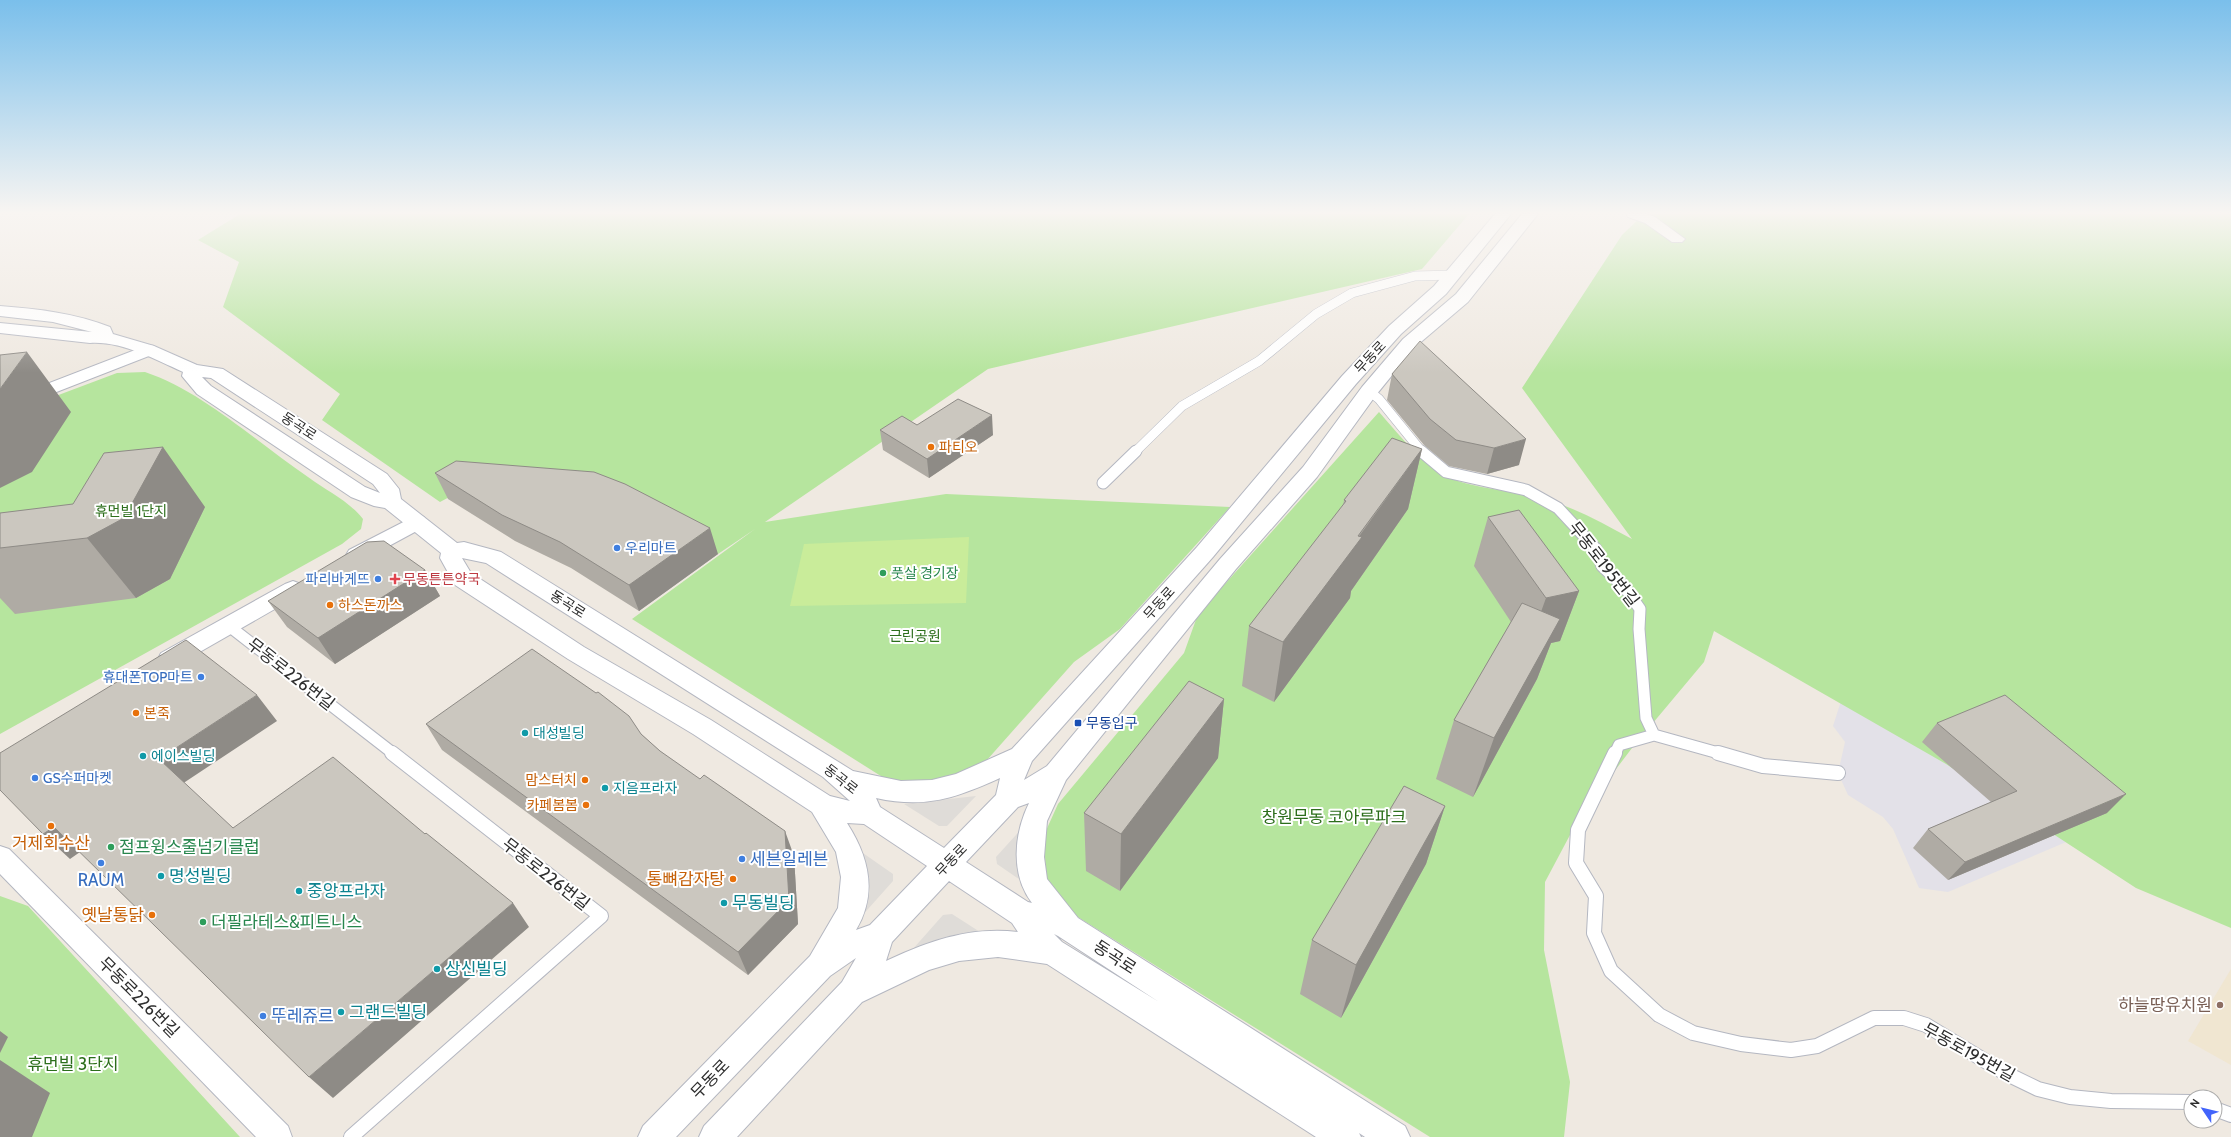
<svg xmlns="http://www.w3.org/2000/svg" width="2231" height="1137" viewBox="0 0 2231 1137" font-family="Cabin,'Noto Sans KR',sans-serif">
<rect width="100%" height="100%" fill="#efe9e1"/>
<!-- industrial -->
<path fill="#e3e1e8" d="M1843,695L2123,818L1948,892L1919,888L1893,829L1883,817L1848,795L1838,773L1845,742L1833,726Z"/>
<!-- education -->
<path fill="#f0e6d1" d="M2231,969V1065L2188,1041Z"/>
<!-- green -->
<path fill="#b6e59e" d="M240,214H1469L1422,269L988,369L765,522L946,494L1230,507L1120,629L1074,662L979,769L911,786L884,778L632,619L755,529L718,554L635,510L468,487L440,502L322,420L340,394L223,307L239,262L198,240Z
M1644,214H2231V928L2136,888L1946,764L1714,631L1704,662L1632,748L1579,818L1545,882L1544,950L1570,1082L1564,1137H1430L1065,909L1046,878L1044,835L1058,804L1184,653L1198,614L1379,412C1395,430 1422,463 1442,474C1466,488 1510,490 1537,497C1571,505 1602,523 1632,539L1522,388L1622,235Z
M145,372C204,392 256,442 308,477C327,491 349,501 363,519L361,529L342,544L0,734V417L117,373Z
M0,896L28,906L240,1137H0Z"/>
<!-- pitch -->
<path fill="#c9ec9a" d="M969,537L966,603L790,606L804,544Z"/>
<!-- plaza -->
<path fill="#dfdcd8" d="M976,796L947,826H939L904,804Z
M1026,824L1032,888L997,864L996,857Z
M860,851L893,874V881L860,918Z
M952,914L991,939L912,950L943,915Z"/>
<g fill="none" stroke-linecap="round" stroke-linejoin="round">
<defs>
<path id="service-far2" d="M1369,391L1379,399L1422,452
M1135,452L1182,406L1259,361L1316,314L1352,293L1415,276L1454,275"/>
<path id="service-far1" d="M1421,451L1446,472L1526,490L1558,508L1596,549L1602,566L1626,589L1640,609L1639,629L1646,718L1654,735L1619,745L1615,754
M1103,483L1136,451
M229,626L394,754
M1654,735L1722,754"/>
<path id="service" d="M1615,753L1578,830L1576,863L1596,896L1594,933L1611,971L1659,1015L1693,1033L1741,1044L1791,1050L1817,1046L1874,1018H1904L1926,1025L2005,1073L2038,1089L2070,1097L2111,1101L2191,1102
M1718,753L1763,766L1838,773
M2215,1109L2231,1115
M351,1137L601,916L392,753"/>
<path id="minor" d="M1626,214H1647L1655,217L1685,239L1682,242H1672L1645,223L1628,217Z
M148,345L154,346L157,350L154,354L0,414V402Z
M417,515L424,517L427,522L424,527L363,560L356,562L349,560L346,555L349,550Z
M293,581L301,584L304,589L301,594L177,665L169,668L161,665L158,659L161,653L285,584Z
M0,846L9,849L288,1126L292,1137H256L0,874Z"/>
<path id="secondary" d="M1495,214H1511L1446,294L1401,334L1356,384L1213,557L1032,761L1024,780L1047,766L1220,559L1303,467L1362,387L1403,339L1456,294L1522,214H1538L1468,302L1415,347L1376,395L1317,477L1236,569L1066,780L1047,821L1044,857L1047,879L1078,918L1405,1126L1410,1137H1365L1359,1133L1361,1137H1316L1047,964L998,957L959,961L929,970L862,1002L737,1137H699L704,1126L842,982L856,958L830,976L676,1137H638L643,1126L810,956L838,908L841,877L836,852L812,812L693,734L568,659L455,585L440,558L441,553L385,508L374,506L351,497L197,394L182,376L183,372C154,359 122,341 90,343L0,333V323L92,332L53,322L0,316V306C38,309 75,313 110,327L113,334L154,346L197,365L223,369L387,474L399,489L401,499L457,543L464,542L501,552L853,771L901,781L932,780L956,774L1012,749L1197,547L1342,376L1389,326L1434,286ZM202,377L211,378L373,484L380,493L365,487L211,386ZM462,558L486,563L823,777L850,801L830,796L711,720L584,647L471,573ZM1000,778L996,795L944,848L880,807L876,798C925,809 956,798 1000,778ZM1029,803C1014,834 1010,874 1032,903L1028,902L966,862L1018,807ZM847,823L864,824L927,866L870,925L856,930C878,893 869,857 847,823ZM949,881L1012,923L1018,932C971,926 928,941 886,961L892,942ZM1054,934L1058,936L1159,1002L1062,942Z"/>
</defs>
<!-- service-far2 casing -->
<use href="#service-far2" stroke="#b4b7c1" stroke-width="10"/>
<!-- service-far1 casing -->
<use href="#service-far1" stroke="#b4b7c1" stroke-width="13"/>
<!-- service casing -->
<use href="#service" stroke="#b4b7c1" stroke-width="16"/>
<!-- minor casing -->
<use href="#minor" stroke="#b4b7c1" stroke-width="2"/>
<!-- secondary casing -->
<use href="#secondary" stroke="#b4b7c1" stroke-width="2"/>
<!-- service-far2 -->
<use href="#service-far2" stroke="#fff" stroke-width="9"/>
<!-- service-far1 -->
<use href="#service-far1" stroke="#fff" stroke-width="11"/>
<!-- service -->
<use href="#service" stroke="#fff" stroke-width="14"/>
<!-- minor -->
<use href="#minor" fill="#fff" fill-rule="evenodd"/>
<!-- secondary -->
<use href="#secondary" fill="#fff" fill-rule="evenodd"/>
</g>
<!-- wall -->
<path fill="#afaba4" d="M1392,374L1519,465L1487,474L1449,466L1424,445L1387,400Z
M917,425L993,435L929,478L883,450L880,430Z
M1422,449L1408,509L1351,591L1350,598L1274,702L1242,686L1249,626L1343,506L1344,500Z
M435,473L718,554L639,611L571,568L515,541L448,499Z
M205,507L170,579L136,598L15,614L0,598V513Z
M1488,517L1579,591L1560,641L1551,643L1537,679L1473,797L1436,779L1454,720L1511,622L1474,566Z
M425,570L440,596L335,664L287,627L268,601Z
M1224,699L1218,758L1120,891L1086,871L1084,813Z
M1937,723L2107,813L1948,880L1913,848L1928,829L1991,802L1922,742Z
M426,724L641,734L660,751L794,856L798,924L748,975L442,750Z
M1445,806L1426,864L1341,1018L1300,994L1312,940Z"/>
<!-- shaded-wall -->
<path fill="#8e8b86" d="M27,352L71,412L32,472L0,488V389Z
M992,415L993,435L929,478L927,459Z
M1526,439L1519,465L1487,474L1494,448Z
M163,447L205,507L170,579L136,598L87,538Z
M1422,449L1408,509L1351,591L1350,598L1274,702L1283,642Z
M710,528L718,554L639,611L629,585Z
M425,570L440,596L335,664L318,638Z
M1579,591L1560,641L1551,643L1537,679L1473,797L1494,738L1528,648L1546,598Z
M257,695L277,721L182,784L159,759Z
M1224,699L1218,758L1120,891L1121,834Z
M2126,794L2107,813L1948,880L1965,862Z
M1445,806L1426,864L1341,1018L1356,965Z
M54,827L80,852L70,859L43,834Z
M785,831L794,856L798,924L748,975L738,952Z
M513,903L529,927L333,1098L309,1077Z
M0,1031L8,1037L0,1053Z
M0,1060L50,1093L32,1137H0Z"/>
<!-- building -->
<path fill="#cbc7bf" stroke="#8e8b86" d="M1420,341L1526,439L1494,448L1456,440L1430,419L1392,374Z
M27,352L0,389V355Z
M958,399L992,415L927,459L880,430L902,416L917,425Z
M1392,438L1422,449L1358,536L1362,537L1283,642L1249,626L1346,501L1344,500Z
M163,447L124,518L87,538L0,548V513L73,504L104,453Z
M456,461L594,472L625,484L710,528L629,585L560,542L502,515L435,473Z
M1519,510L1579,591L1546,598L1488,517Z
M384,541L425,570L318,638L268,601L367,542Z
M1522,603L1560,619L1494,738L1454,720Z
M186,640L257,695L159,759L233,828L333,757L425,834L426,833L513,903L309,1077L54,827L43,834L0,790V753Z
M532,649L596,693L598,692L629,716L641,734L660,751L700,779L704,775L785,831L789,900L738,952L426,724Z
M1189,681L1224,699L1121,834L1084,813Z
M2005,695L2126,794L1965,862L1928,829L2017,791L1937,723Z
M1404,786L1445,806L1356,965L1312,940Z"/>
<!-- sky -->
<linearGradient id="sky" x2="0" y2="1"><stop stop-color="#7abfeb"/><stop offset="0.57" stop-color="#f8f5f2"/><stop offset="1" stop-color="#f8f5f2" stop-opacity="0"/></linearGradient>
<rect width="2231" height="373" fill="url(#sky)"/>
<!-- markers -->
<g fill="#e8710a" stroke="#fff" stroke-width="1.5">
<circle cx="931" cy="447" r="4"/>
<circle cx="330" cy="605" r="4"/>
<circle cx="136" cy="713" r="4"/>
<circle cx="585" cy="780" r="4"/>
<circle cx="586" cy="805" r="4"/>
<circle cx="51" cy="826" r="4"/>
<circle cx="733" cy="879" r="4"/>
<circle cx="152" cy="915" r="4"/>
</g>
<g fill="#3f7fe0" stroke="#fff" stroke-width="1.5">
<circle cx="617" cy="548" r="4"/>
<circle cx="378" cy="579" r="4"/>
<circle cx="201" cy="677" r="4"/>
<circle cx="35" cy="778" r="4"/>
<circle cx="742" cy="859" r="4"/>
<circle cx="101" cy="863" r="4"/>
<circle cx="263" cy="1016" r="4"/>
</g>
<g fill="#2e9e5b" stroke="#fff" stroke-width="1.5">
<circle cx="883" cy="573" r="4"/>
<circle cx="111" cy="847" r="4"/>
<circle cx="203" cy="922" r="4"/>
</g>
<path fill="#e0444e" stroke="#fff" stroke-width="1.5" d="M393 573h4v4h4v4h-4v4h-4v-4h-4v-4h4z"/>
<rect fill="#1a4fb4" stroke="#fff" stroke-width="1.5" x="1074" y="719" width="8" height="8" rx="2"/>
<g fill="#0f9aa8" stroke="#fff" stroke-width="1.5">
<circle cx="525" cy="733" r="4"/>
<circle cx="143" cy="756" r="4"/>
<circle cx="605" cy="788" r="4"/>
<circle cx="161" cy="876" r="4"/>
<circle cx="299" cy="891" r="4"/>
<circle cx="724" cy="903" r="4"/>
<circle cx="437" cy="969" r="4"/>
<circle cx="341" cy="1012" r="4"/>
</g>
<circle fill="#8d6e63" stroke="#fff" stroke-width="1.5" cx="2220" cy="1005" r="4"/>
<g text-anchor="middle" stroke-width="4" stroke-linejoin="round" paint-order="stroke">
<!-- street labels -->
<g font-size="14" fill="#2e2e2e" stroke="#fff">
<text transform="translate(1370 357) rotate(-47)" y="5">무동로</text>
<text transform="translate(299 426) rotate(33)" y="5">동곡로</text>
<text transform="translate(1159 603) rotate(-48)" y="5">무동로</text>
<text transform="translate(568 604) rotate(32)" y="5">동곡로</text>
<text transform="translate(841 779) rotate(38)" y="5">동곡로</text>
<text transform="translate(951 860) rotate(-46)" y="5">무동로</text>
</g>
<!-- food labels -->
<g font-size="14" fill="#c56008" stroke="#fff" text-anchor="start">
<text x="939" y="452">파티오</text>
<text x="338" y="610">하스돈까스</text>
<text x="144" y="718">본죽</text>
<text x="577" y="785" text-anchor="end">맘스터치</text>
<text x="578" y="810" text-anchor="end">카페봄봄</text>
</g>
<!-- park labels -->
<g font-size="14" fill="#2c6e1b" stroke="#fff">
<text x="131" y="516">휴먼빌 1단지</text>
<text x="915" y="641">근린공원</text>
</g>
<!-- shop labels -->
<g font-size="14" fill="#366cbe" stroke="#fff" text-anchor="start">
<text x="625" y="553">우리마트</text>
<text x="370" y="584" text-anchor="end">파리바게뜨</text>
<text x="193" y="682" text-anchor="end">휴대폰TOP마트</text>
<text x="43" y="783">GS수퍼마켓</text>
</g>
<!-- leisure labels -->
<g font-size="14" fill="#27864d" stroke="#fff" text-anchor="start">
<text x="891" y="578">풋살 경기장</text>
</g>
<!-- health labels -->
<g font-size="14" fill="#be3a42" stroke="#fff" text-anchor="start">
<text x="403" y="584">무동튼튼약국</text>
</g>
<!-- transit labels -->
<g font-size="14" fill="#164399" stroke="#fff" text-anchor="start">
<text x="1086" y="728">무동입구</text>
</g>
<!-- culture labels -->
<g font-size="14" fill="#0d838f" stroke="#fff" text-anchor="start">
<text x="533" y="738">대성빌딩</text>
<text x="151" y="761">에이스빌딩</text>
<text x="613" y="793">지음프라자</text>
</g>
<!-- near-street labels -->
<g font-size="17" fill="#2e2e2e" stroke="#fff">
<text transform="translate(1604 564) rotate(52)" y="6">무동로195번길</text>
<text transform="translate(291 674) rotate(38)" y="6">무동로226번길</text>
<text transform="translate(546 874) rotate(38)" y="6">무동로226번길</text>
<text transform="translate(1115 957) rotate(33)" y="6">동곡로</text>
<text transform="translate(139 997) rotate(45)" y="6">무동로226번길</text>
<text transform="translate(1969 1052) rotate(29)" y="6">무동로195번길</text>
<text transform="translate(710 1079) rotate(-46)" y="6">무동로</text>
</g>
<!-- near-park labels -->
<g font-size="17" fill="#2c6e1b" stroke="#fff">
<text x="1334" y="823">창원무동 코아루파크</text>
<text x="73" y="1070">휴먼빌 3단지</text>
</g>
<!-- near-food labels -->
<g font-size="17" fill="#c56008" stroke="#fff" text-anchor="end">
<text x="51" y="849" text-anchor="middle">거제회수산</text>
<text x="725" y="885">통뼈감자탕</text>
<text x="144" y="921">옛날통닭</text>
</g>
<!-- near-leisure labels -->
<g font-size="17" fill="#27864d" stroke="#fff" text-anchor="start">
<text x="119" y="853">점프윙스줄넘기클럽</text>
<text x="211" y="928">더필라테스&amp;피트니스</text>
</g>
<!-- near-shop labels -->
<g font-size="17" fill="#366cbe" stroke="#fff" text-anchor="start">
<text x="750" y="865">세븐일레븐</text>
<text x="101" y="886" text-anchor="middle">RAUM</text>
<text x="271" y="1022">뚜레쥬르</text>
</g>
<!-- near-culture labels -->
<g font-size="17" fill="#0d838f" stroke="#fff" text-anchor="start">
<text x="169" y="882">명성빌딩</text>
<text x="307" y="897">중앙프라자</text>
<text x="732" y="909">무동빌딩</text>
<text x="445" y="975">상신빌딩</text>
<text x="349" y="1018">그랜드빌딩</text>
</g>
<!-- near-education labels -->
<g font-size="17" fill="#785e54" stroke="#fff" text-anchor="end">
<text x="2212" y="1011">하늘땅유치원</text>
</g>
</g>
<!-- north arrow -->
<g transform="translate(2203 1109) rotate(305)"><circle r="19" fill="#ffffff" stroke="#ababab"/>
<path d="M0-3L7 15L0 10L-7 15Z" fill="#4264fb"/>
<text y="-6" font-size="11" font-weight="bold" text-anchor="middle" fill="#2e2e2e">N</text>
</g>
</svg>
